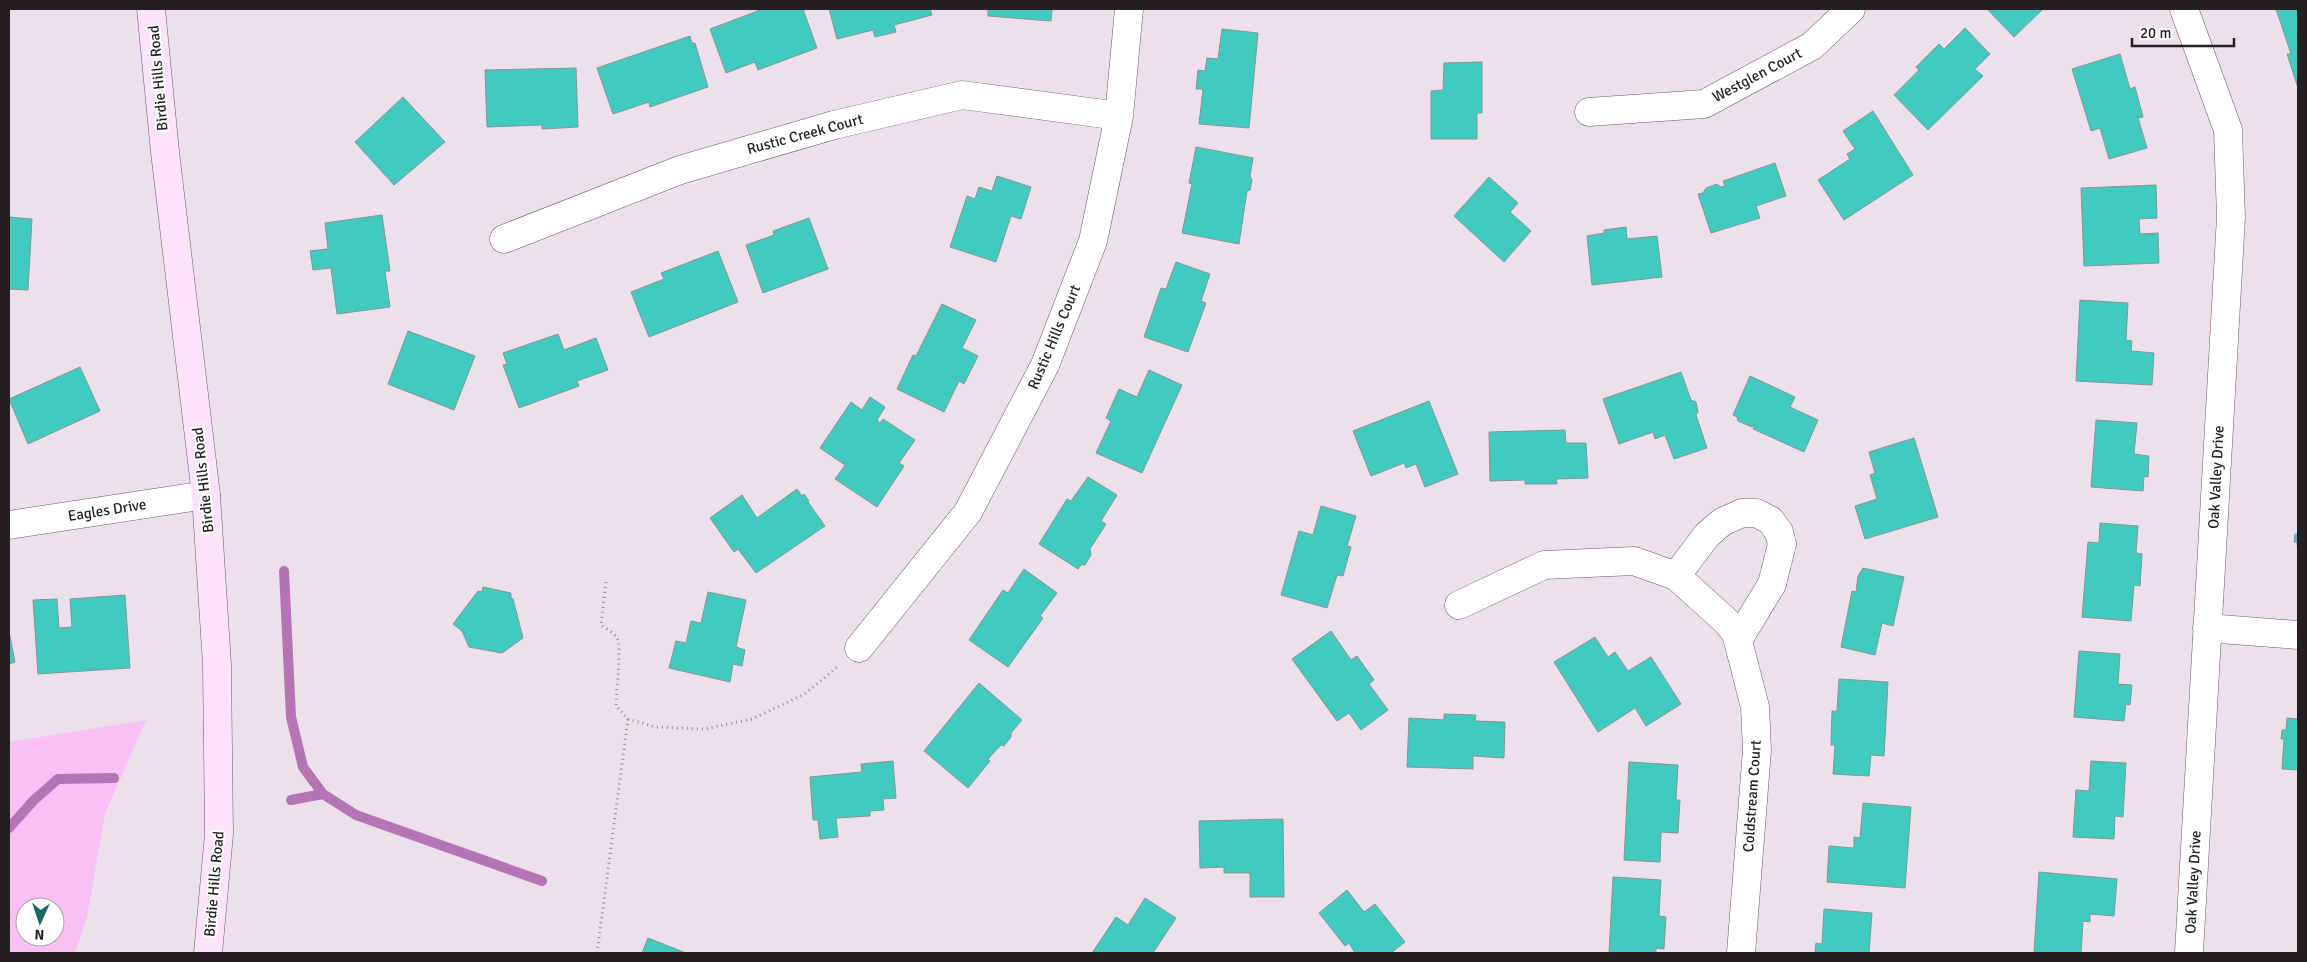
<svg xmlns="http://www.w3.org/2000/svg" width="2307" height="962" viewBox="0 0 2307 962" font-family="Signika,sans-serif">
<rect width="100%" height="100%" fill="#ece1eb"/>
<!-- green -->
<path fill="#f9c0f6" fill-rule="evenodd" d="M146,720L105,814L87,917L75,953H9V742ZM25,907H55V937H25Z"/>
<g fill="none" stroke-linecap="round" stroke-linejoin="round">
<!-- stream -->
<path stroke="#b574b3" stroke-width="10" d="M284,571L291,717L303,767L323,794L356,815L542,881
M291,800L323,794
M9,828L34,800L58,779L114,778"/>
</g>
<!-- building -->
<path fill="#40cac0" stroke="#869594" d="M763,9H803L817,48L758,70L755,62L726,73L710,29Z
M829,9H930L932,15L894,25L896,32L875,37L873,30L837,39Z
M984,9H1052L1051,21L988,16V9Z
M1987,9H2043L2014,37Z
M2276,9H2298V88L2287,54H2291Z
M1965,28L1990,54L1975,69L1983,76L1928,130L1894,95L1919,70L1916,67L1939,44L1944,49Z
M1222,29L1258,33L1249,128L1199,124L1203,89H1196L1198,70L1205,71L1207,58L1218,59Z
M690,36L692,43H695L708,87L650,107L649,102L613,114L597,68Z
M2120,54L2130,89L2135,87L2143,117L2138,118L2147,148L2109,159L2100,128L2091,131L2072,69Z
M1482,62V113H1477V139H1431V91L1443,90L1444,63Z
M576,68L578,127L542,129V125L487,127L485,70Z
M403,97L445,142L394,185L355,142Z
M1873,111L1913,175L1844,220L1818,180L1850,159L1847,154L1855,149L1843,131Z
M1196,147L1253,158L1250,176L1252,180L1250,190L1247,191L1239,244L1182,233L1192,184L1189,183Z
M1775,163L1786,196L1756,206L1760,218L1711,233L1698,194L1703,193L1706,188L1717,184L1721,187L1725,186L1723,181Z
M997,176L1031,187L1021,219L1011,216L996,262L950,247L967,196L975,199L979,187L992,191Z
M1489,177L1518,203L1510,212L1531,231L1504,262L1454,216Z
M2156,185L2157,218L2139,219L2140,234L2158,233L2159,263L2084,266L2081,188Z
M382,215L390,271H385L390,307L337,314L331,268L313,270L310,251L328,249L325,223Z
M9,217L32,219L28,290L9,289Z
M809,218L828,269L763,293L746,245L774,235L773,231Z
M1626,227L1627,239L1657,236L1662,277L1592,285L1587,236L1604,233V230Z
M718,251L738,302L649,337L631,292L664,279L661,273Z
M1176,262L1210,274L1201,301L1206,303L1188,352L1144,337L1161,288L1166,289Z
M2080,300L2128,303L2126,340L2132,341L2131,351L2154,353L2152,385L2076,381Z
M942,304L976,320L962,348L978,356L964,384L959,381L944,412L897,389L913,355L916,356Z
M408,331L475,356L454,410L388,384Z
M558,334L564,350L596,338L608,370L577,381L579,386L519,408L503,365L507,364L503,353Z
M80,367L100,411L28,444L9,399Z
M1149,370L1182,385L1142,473L1096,453L1111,421L1106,418L1119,389L1137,397Z
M1681,372L1691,400L1696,402L1698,412L1696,415L1707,448L1674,459L1665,435L1655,439L1653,432L1619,444L1603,399Z
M1750,376L1795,397L1790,407L1818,420L1804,452L1753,429L1755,424L1752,427L1738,421L1737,417L1733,415Z
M870,397L885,407L877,420L880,423L883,419L915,440L899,463L904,466L877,507L835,479L845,465L820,448L851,402L862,410Z
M1429,401L1458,474L1425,487L1416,464L1406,468L1404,463L1371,476L1353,431Z
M2096,420L2137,423L2134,454L2149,456L2148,477L2144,476L2143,491L2091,487Z
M1565,430L1566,443H1586L1588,478L1556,479L1557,484H1525V480L1490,481L1489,432Z
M1914,438L1938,517L1865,539L1855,506L1877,499L1870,475L1875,473L1869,452Z
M1088,477L1117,495L1101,521L1106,524L1090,549L1091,555L1085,565H1081L1078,569L1039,544L1067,499L1071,501Z
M797,489L802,496L804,494L809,501L808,502L825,526L756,573L738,549L734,552L710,518L742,495L757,518Z
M1321,506L1356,516L1347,546L1351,547L1343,576L1337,575L1327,608L1281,595L1299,531L1313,535Z
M2100,523L2138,526L2136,553L2142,554L2140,586L2134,585L2131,621L2082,617L2088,542L2099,543Z
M2295,534H2298V556L2297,542H2294Z
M1863,568L1904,577L1893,626L1882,623L1875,655L1841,647L1852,591L1856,592L1858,576Z
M1024,569L1057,593L1040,616L1043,618L1008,667L969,640L1003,590L1008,593Z
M483,587L511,593V598L513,599L523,638L502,653L469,647L462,631L453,624L478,591L482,592Z
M708,592L746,600L736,647L745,650L742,666L733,664L730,682L669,668L676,641L686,643L691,621L701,623Z
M125,595L130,668L38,674L33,600L57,599L59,628L72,627L70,599Z
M9,631L15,662L9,664Z
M1331,631L1351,660L1357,656L1374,680L1369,684L1388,710L1361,730L1349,713L1337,721L1292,659Z
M1595,637L1608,657L1615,652L1628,671L1651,657L1681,704L1646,726L1635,708L1598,732L1554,662Z
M2079,651L2120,654L2118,684L2132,685L2130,705L2126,704L2124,721L2074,717Z
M1839,679L1888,682L1884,756L1871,755L1869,776L1833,774L1835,745H1831L1832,711H1837Z
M979,683L1022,720L1011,733V737L1004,746L1001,745L988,759L990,761L968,788L924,751Z
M1444,714L1476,715L1475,721L1505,722L1504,758L1473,756V769L1407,767L1409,718L1444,720Z
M2287,718L2298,719V770L2282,769L2284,739H2281L2282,730H2286Z
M893,761L896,798L883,799L884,810L870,811V816L836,818L838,837L820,839L818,820H813L810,777L862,772L861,764Z
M2091,761L2126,763L2123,817L2115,816L2114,839L2073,837L2076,790L2089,791Z
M1629,762L1678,765L1676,800H1680L1678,833L1661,832L1660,862L1624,860Z
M1863,803L1911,807L1905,888L1827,882L1829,846L1854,848V837L1860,838Z
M1283,819L1284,897H1250V873H1224V867L1200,868L1199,821Z
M2039,872L2117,879L2114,916L2090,914V922L2083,921L2081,953H2034Z
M1613,877L1661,880L1659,916L1666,917L1664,949L1656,948V953H1609Z
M1347,890L1364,912L1375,904L1405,942L1391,953H1355L1349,943L1345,946L1319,913Z
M1145,898L1176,918L1153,953H1092L1116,917L1128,925Z
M1824,909L1872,913L1869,953H1815L1816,943L1822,944Z
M648,938L686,953H642Z"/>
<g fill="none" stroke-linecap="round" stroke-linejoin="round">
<defs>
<path id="minor" d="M2184,9L2228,130L2231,217L2189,953
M1589,112L1704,104L1812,46L1851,9
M504,239L680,170L834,125L962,95L1119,116
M9,525L206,495
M1676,576L1707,535L1722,522L1742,513H1756L1770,520L1779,532L1782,544L1772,584L1738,640
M1459,605L1544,565L1634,561L1676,576L1726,621L1736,633L1755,707L1757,750L1741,953
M2207,628L2298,635
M859,648L968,512L1045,365L1093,241L1119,116L1129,9"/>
<path id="secondary" d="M151,9L165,152L206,495L217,665L219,834L208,953"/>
</defs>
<!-- minor casing -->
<use href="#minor" stroke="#655c65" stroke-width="29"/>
<!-- secondary casing -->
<use href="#secondary" stroke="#655c65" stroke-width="29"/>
<!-- path -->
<path stroke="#928a91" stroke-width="3" stroke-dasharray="1 4" stroke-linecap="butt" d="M606,582L601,625C606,629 614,633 617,638C622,645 616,693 616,706L628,719L656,727L704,729L752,719L805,694L837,667
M597,953L628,719"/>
<!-- minor -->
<use href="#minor" stroke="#fff" stroke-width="28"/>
<!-- secondary -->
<use href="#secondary" stroke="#fbe4fa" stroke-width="28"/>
</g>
<g text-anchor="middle" stroke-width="4" stroke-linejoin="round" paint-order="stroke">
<!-- street labels -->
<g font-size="15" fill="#231f22" stroke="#fff">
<text transform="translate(1757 75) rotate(-28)" y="5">Westglen Court</text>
<text transform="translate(158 78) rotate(-95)" y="5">Birdie Hills Road</text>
<text transform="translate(805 134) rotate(-15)" y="5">Rustic Creek Court</text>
<text transform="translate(1054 337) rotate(-67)" y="5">Rustic Hills Court</text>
<text transform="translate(2216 477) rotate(-87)" y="5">Oak Valley Drive</text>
<text transform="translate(203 480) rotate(-96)" y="5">Birdie Hills Road</text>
<text transform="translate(107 510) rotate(-9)" y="5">Eagles Drive</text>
<text transform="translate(1752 796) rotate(-86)" y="5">Coldstream Court</text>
<text transform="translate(2193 882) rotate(-87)" y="5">Oak Valley Drive</text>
<text transform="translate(214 884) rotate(-85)" y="5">Birdie Hills Road</text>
</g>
</g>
<!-- border -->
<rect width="2307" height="962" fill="none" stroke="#231f22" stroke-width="20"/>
<!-- north arrow -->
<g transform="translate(40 922) rotate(183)"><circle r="24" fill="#ffffff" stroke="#a7a5a7"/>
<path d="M0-4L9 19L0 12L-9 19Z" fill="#1d6863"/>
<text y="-8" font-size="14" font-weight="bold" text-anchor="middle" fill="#231f22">N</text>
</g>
<!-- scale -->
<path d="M2132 38v8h102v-8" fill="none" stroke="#231f22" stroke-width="2.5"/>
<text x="2140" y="38" font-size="15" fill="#231f22" stroke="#ffffff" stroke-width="4" paint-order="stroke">20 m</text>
</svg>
